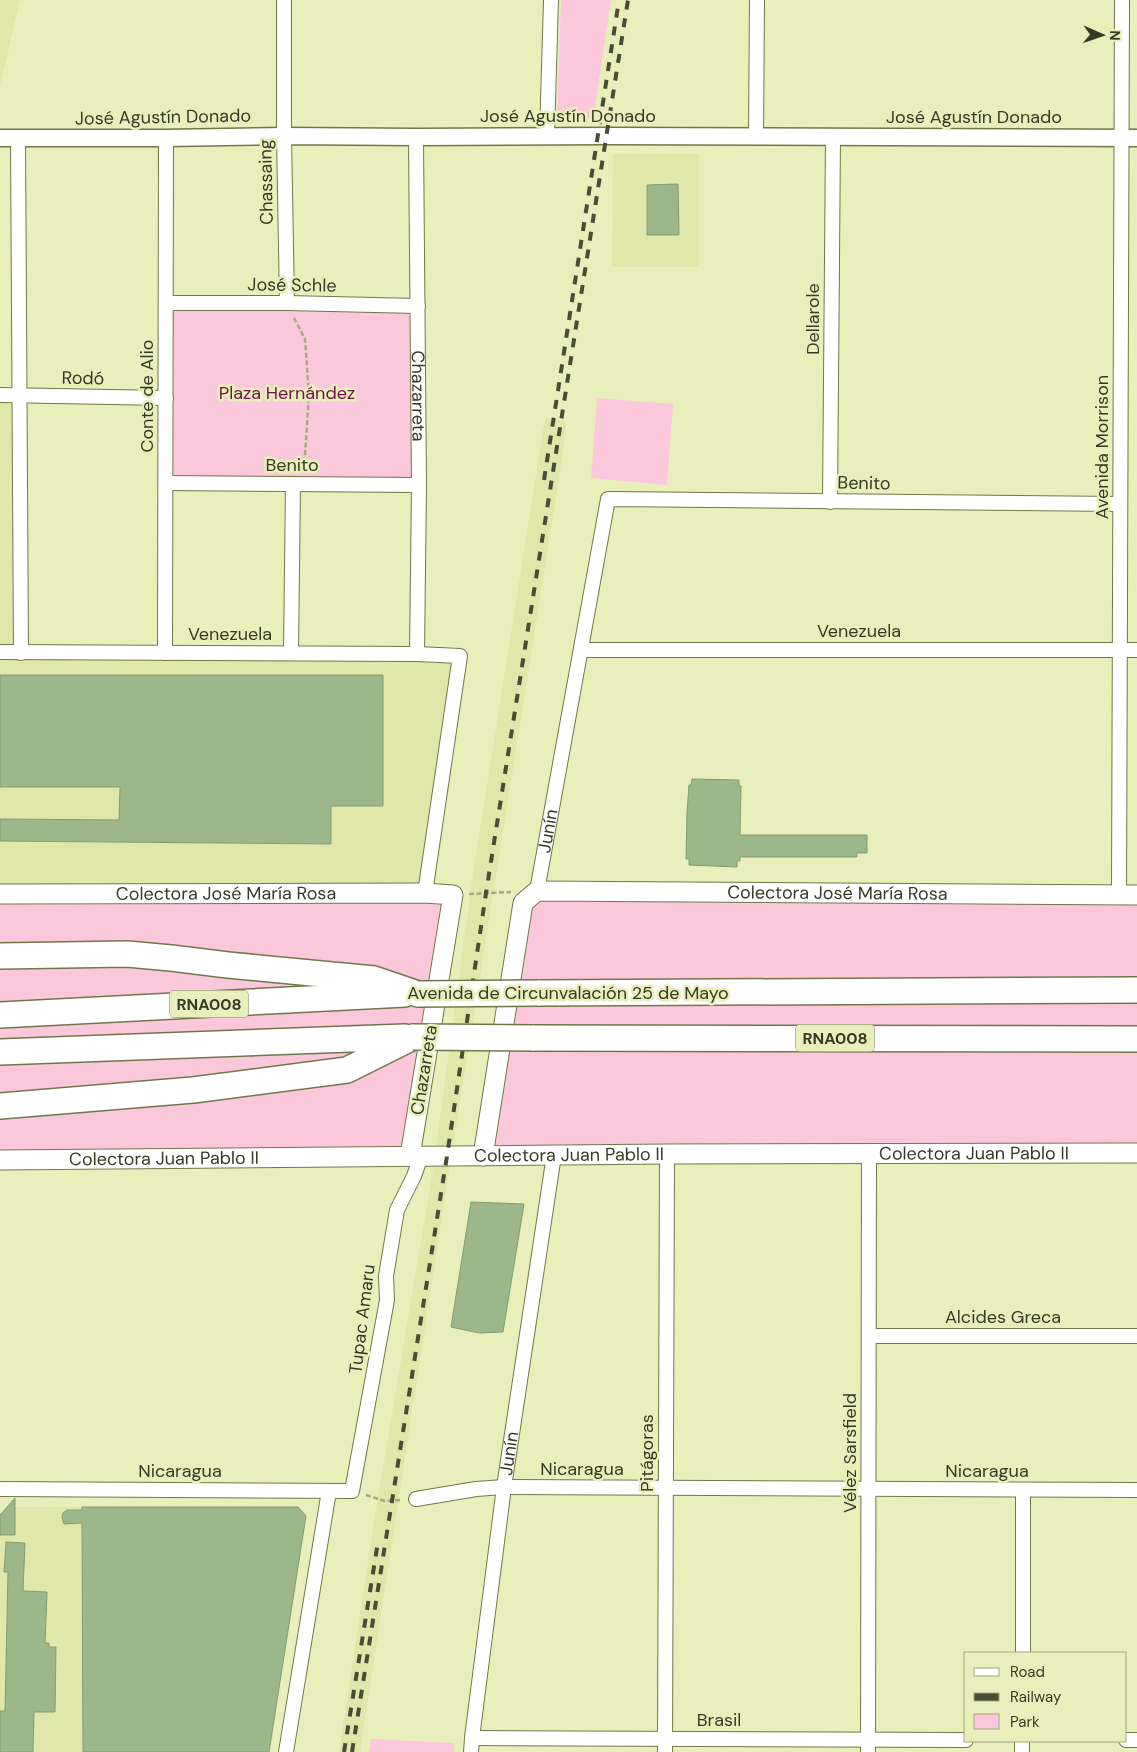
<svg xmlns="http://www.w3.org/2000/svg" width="1137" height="1752" viewBox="0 0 1137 1752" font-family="'DM Sans',sans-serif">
<rect width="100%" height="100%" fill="#e9efbb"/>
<!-- built -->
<path fill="#e0e7ab" d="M0,0H20L0,86Z
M613,154H699V267H612Z
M0,395L20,396L21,653L460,656L425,893L0,894Z
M545,418L567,421L559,479L449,1171L360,1752H339L376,1510L432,1176L473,874Z
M6,1507H298L306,1516L269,1752H0V1515L3,1512H6Z"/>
<!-- green -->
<path fill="#fbc8db" d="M561,0H611L594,114L587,120H565L557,114Z
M166,303L418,306L419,485L166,483Z
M597,398L673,404L667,485L591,478Z
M537,891L1137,895V1153L483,1156L523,903Z
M0,894L453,895L410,1156L0,1160Z
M371,1739L454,1743V1752H369Z"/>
<!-- building -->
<path fill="#9cb88b" stroke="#829d71" d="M678,184L679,235H647V185Z
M0,675H383V806H331V844L0,841V819L119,820L120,787H0Z
M692,779L739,780V786H741L740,835H867V853H857V857H740V861H737V867L689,865V859H686L687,812L689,785H691Z
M471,1202L524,1204L503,1332L479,1333L451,1327Z
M15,1498V1535H0V1515Z
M82,1507H298L306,1516L269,1752H83L82,1523L64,1524L62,1518L63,1513L67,1510H82Z
M6,1542L25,1543L23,1591L47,1592L45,1643H49V1647H56L55,1712H34L33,1752H0V1711H5L8,1572H4Z"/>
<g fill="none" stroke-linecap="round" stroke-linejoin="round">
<defs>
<g id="minor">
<path d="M284,0V136L287,303"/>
<path d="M547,136L551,0"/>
<path id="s1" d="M416,137L419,485L417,654"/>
<path d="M756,137L757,0"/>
<path d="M18,138L21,653"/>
<path d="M166,303H287L418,306"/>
<path d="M0,395L166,398"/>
<path d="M166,483L419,485"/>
<path d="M830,502L833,137"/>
<path d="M581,650H1137"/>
<path d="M0,652L417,654L460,656L425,893"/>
<path d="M165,653L166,138"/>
<path d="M291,653L293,484"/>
<path id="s2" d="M537,891L608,499L1120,504"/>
<path d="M1119,894L1122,0"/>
<path d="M869,1336H1137"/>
<path d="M0,1489L352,1491L387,1300L386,1276L397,1210L414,1176L421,1156"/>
<path d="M416,1499L476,1489L504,1487L1137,1490"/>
<path d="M1023,1653V1490"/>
<path d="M472,1738L966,1740"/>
<path d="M1126,1740H1137"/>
<path d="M286,1752L329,1491"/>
<path id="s3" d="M471,1752L472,1738L504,1487L554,1155"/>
<path d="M665,1752L667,1154"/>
<path d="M868,1752L869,1155"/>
<path d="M1022,1752V1741"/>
</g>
<path id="tertiary" d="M0,138H166L284,136L416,137L607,136L1137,138"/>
<g id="secondary">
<path id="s4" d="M0,894L425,893L453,895L410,1156"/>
<path id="s5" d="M483,1156L523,903L537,891L1137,895"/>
<path id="s6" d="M0,1160L667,1154L1137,1153"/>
</g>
<path id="motorway" d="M0,956L127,954L171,958L228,965L374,979L418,994
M538,993L1137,990
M0,1015L405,994
M532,1038L1137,1039
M0,1052L405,1037
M0,1106L193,1090L347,1070L413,1037"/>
</defs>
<!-- minor casing -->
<use href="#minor" stroke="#727747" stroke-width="16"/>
<!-- tertiary casing -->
<use href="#tertiary" stroke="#727747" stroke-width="19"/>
<!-- secondary casing -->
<use href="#secondary" stroke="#727747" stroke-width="21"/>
<!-- motorway casing -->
<use href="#motorway" stroke="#727747" stroke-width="28"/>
<!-- path -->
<path stroke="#a5aa81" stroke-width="2.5" stroke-dasharray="5 2.5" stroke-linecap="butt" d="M294,318L305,339L309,395L305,455L299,471
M469,894L511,892
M366,1495L385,1501L402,1500"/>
<!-- minor -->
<use href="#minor" stroke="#fff" stroke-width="14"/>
<!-- tertiary -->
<use href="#tertiary" stroke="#fff" stroke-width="16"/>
<!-- secondary -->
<use href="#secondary" stroke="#fff" stroke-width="19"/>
<!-- motorway -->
<use href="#motorway" stroke="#fff" stroke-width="25"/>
<!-- rail -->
<path stroke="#4a4d35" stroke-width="4" stroke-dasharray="9 9" stroke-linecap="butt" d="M544,480L619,0
M344,1752L378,1542
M352,1752L447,1156L486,893L628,0"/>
<defs>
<path id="motorway-bridge" d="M418,994L538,993
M413,1037L532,1038"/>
</defs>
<!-- motorway-bridge casing -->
<use href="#motorway-bridge" stroke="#727747" stroke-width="28" stroke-linecap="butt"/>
<!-- motorway-bridge -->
<use href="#motorway-bridge" stroke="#fff" stroke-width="25"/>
</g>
<g text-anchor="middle" stroke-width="5" stroke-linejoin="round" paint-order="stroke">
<!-- shield labels -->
<g fill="#e9efbb" stroke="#6c7052" stroke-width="1">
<rect x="170" y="990.5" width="78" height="27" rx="4"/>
<rect x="796" y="1024.5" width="78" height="27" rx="4"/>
</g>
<g font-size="16" font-weight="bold" fill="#373a25">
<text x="209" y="1010">RNA008</text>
<text x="835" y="1044">RNA008</text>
</g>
<!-- street labels -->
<g font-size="18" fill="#373a25" stroke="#e9efbb">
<text x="568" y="122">José Agustín Donado</text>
<text transform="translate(163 117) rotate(-1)" y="6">José Agustín Donado</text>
<text x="974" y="123">José Agustín Donado</text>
<text transform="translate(266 182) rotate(-91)" y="6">Chassaing</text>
<text transform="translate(292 285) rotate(1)" y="6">José Schle</text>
<text transform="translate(813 319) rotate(-90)" y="6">Dellarole</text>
<text transform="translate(83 378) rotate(1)" y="6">Rodó</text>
<text transform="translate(147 396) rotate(-90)" y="6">Conte de Alio</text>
<text dy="6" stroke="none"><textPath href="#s1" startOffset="259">Chazarreta</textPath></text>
<text transform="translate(1102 447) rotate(-90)" y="6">Avenida Morrison</text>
<text x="292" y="471">Benito</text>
<text transform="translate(864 483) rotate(1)" y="6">Benito</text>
<text x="859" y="637">Venezuela</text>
<text x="230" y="640">Venezuela</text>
<text dy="6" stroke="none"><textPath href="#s2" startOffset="61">Junín</textPath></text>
<text dy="6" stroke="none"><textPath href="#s5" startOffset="575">Colectora José María Rosa</textPath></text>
<text dy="6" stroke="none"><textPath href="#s4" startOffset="226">Colectora José María Rosa</textPath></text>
<text x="568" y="999">Avenida de Circunvalación 25 de Mayo</text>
<text transform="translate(424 1070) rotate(-81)" y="6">Chazarreta</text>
<text dy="6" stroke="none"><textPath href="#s6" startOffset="974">Colectora Juan Pablo II</textPath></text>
<text dy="6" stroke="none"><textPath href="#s6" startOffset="569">Colectora Juan Pablo II</textPath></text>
<text dy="6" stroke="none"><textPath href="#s6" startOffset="164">Colectora Juan Pablo II</textPath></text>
<text x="1003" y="1323">Alcides Greca</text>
<text transform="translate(362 1319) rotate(-83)" y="6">Tupac Amaru</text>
<text dy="6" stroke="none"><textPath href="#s3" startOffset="301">Junín</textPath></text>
<text transform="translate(647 1453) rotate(-90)" y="6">Pitágoras</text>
<text transform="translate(850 1453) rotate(-90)" y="6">Vélez Sarsfield</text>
<text x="582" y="1475">Nicaragua</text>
<text x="180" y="1477">Nicaragua</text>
<text x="987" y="1477">Nicaragua</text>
<text x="719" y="1726">Brasil</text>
</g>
<!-- park labels -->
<g font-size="18" fill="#750f47" stroke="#e9efbb">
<text x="287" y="399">Plaza Hernández</text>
</g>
</g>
<!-- legend -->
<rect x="964" y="1652" width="162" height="90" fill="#e9efbb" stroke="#a2a77f"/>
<rect x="974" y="1668" width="25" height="8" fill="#ffffff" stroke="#a2a77f"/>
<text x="1010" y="1677" font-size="15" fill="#373a25">Road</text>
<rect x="974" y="1693" width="25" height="8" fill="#4a4d35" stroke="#a2a77f"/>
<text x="1010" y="1702" font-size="15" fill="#373a25">Railway</text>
<rect x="974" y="1714" width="25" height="15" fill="#fbc8db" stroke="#a2a77f"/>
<text x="1010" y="1727" font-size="15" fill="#373a25">Park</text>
<!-- north arrow -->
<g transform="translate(1102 35) rotate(92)" stroke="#e9efbb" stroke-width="4" paint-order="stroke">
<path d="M0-4L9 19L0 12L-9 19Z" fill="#373a25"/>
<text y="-8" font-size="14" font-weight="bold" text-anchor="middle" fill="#373a25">N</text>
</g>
</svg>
